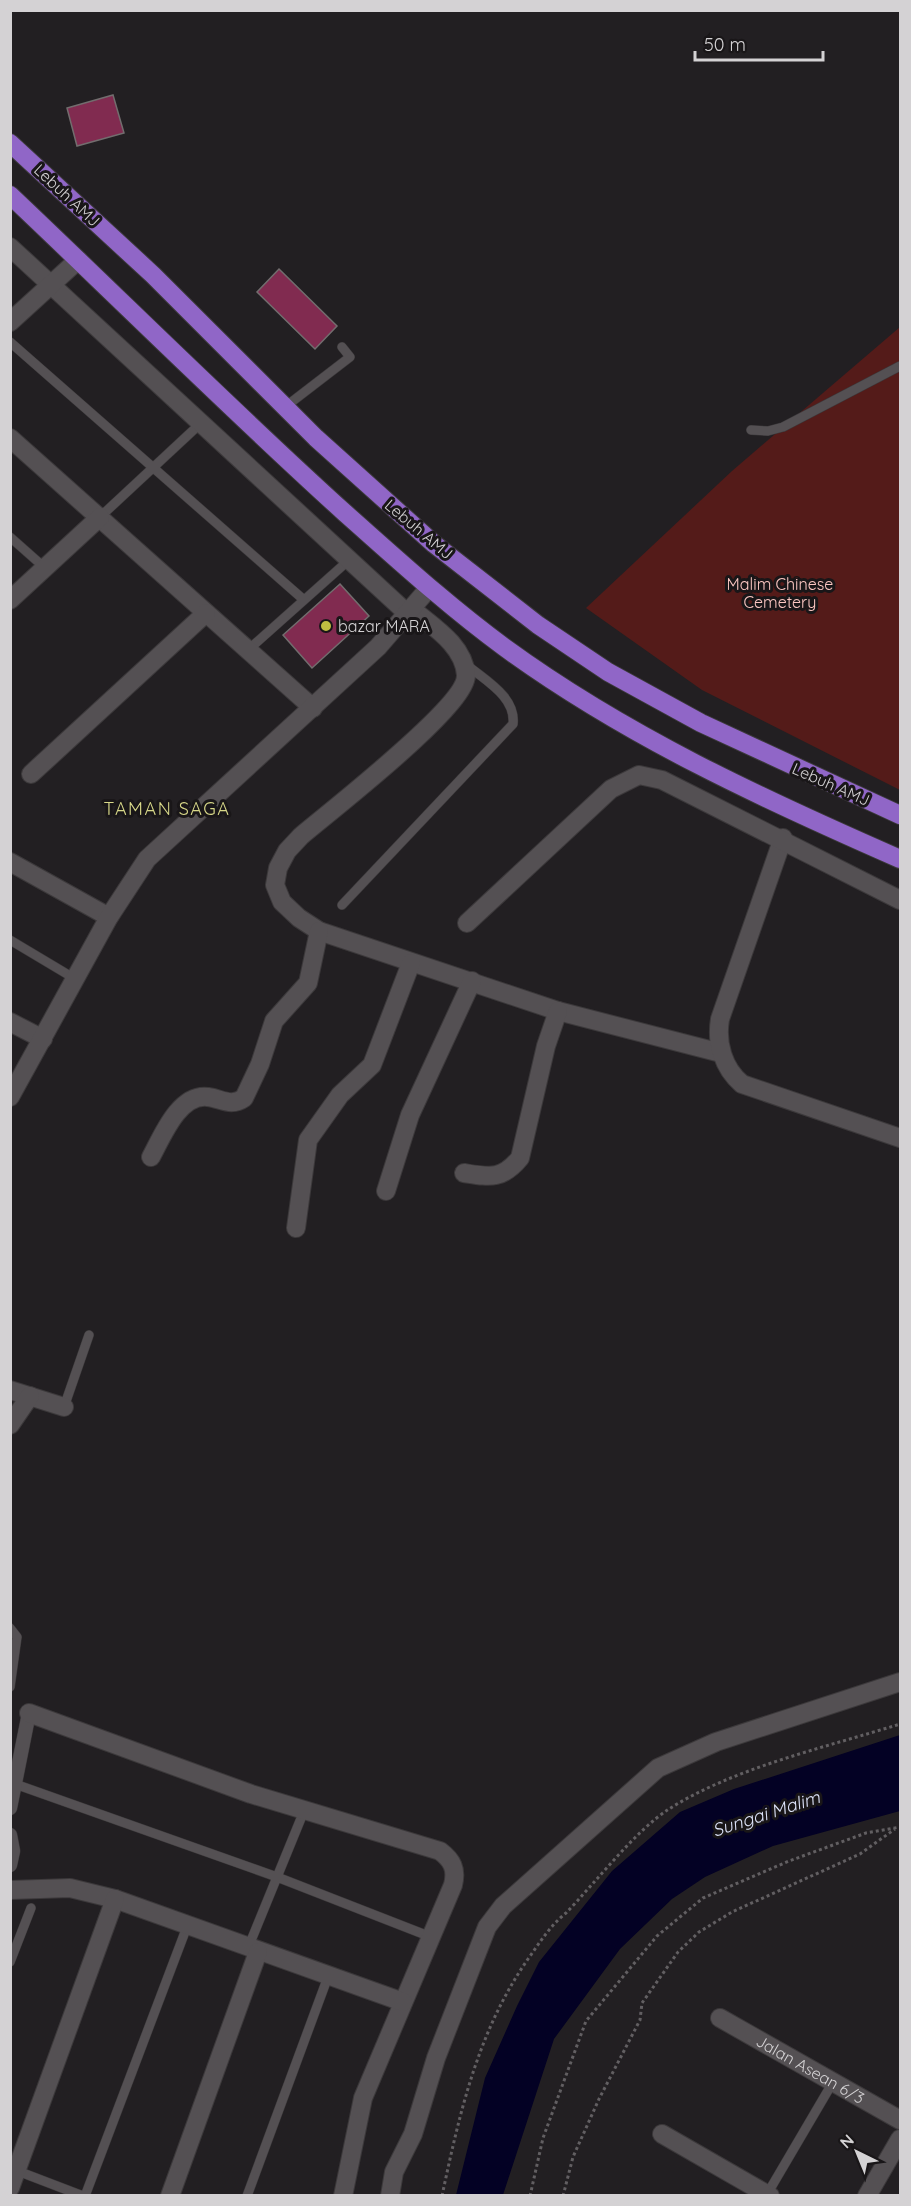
<svg xmlns="http://www.w3.org/2000/svg" width="911" height="2206" viewBox="0 0 911 2206" font-family="Quicksand,sans-serif">
<rect width="100%" height="100%" fill="#221f22"/>
<!-- green -->
<path fill="#541b19" d="M900,327V790L702,690L586,608L732,471Z"/>
<!-- water -->
<path fill="#030124" d="M900,1735V1811L773,1846L705,1877L672,1899L620,1949L554,2039L503,2195H456L485,2078L517,2006L539,1962L612,1871L680,1812L734,1789Z"/>
<!-- building -->
<path fill="#812b50" stroke="#726d6e" stroke-width="1.5" d="M113,95L124,133L77,146L67,108Z
M279,269L337,326L315,349L257,292Z
M340,584L369,616L312,668L283,635Z"/>
<g fill="none" stroke-linecap="round" stroke-linejoin="round">
<defs>
<path id="service" d="M10,342L304,600
M285,407L350,357L342,347
M751,430L768,431L783,427L900,366
M100,517L201,423
M10,537L45,568
M248,650L349,560
M342,905L513,724C516,697 486,681 467,665
M10,940L77,980
M64,1407L89,1335
M10,1628L17,1637L10,1687
M15,1784L277,1877L431,1937
M248,1948L304,1811
M10,1962L31,1908
M15,2170L83,2196
M85,2196L188,1924
M247,2196L329,1974
M766,2196L833,2082"/>
<path id="pedestrian" d="M10,1808L29,1713
M10,1835L13,1851L10,1865"/>
<g id="minor">
<path d="M10,247L408,614"/>
<path d="M10,322L78,260"/>
<path d="M10,438L313,708"/>
<path d="M10,600L100,517"/>
<path d="M412,609C432,626 464,645 466,675C467,706 329,812 301,836L287,851L278,868L275,885L282,902L299,918L319,931L558,1011L721,1053"/>
<path d="M31,774L206,613"/>
<path d="M783,838L720,1019C716,1043 723,1068 742,1084L900,1138"/>
<path d="M10,862L109,917"/>
<path d="M467,923L611,789L639,775L662,780L900,900"/>
<path d="M10,1022L43,1039"/>
<path d="M10,1097L109,917L147,859L378,647L429,588"/>
<path d="M151,1157C162,1137 179,1093 208,1097C222,1099 231,1107 244,1098L260,1064L274,1021L308,983L319,931"/>
<path d="M464,1173C490,1177 502,1180 520,1158L546,1046L558,1011"/>
<path d="M386,1191L410,1115L472,981"/>
<path d="M296,1228L308,1140L340,1095L372,1065L411,963"/>
<path d="M10,1390L64,1407"/>
<path d="M10,1425L30,1396"/>
<path d="M29,1713L251,1794L440,1851C452,1860 457,1869 453,1885L363,2098L343,2196"/>
<path d="M10,1890L70,1888L115,1899L403,2002"/>
<path id="s1" d="M720,2018L900,2120"/>
<path d="M662,2134L770,2196"/>
<path d="M10,2188L115,1899"/>
<path d="M170,2196L258,1952"/>
<path d="M390,2196L394,2172L413,2134L436,2058L487,1927L503,1906L658,1768L716,1742L900,1682"/>
<path d="M867,2196L900,2139"/>
</g>
<path id="trunk" d="M10,143L153,275L316,438L434,544L538,625L608,672L701,723L900,815
M10,195C122,301 231,410 345,513C397,559 448,606 504,647C626,736 763,799 900,859"/>
</defs>
<!-- service casing -->
<use href="#service" stroke="#3c393b" stroke-width="10"/>
<!-- pedestrian casing -->
<use href="#pedestrian" stroke="#3c393b" stroke-width="15"/>
<!-- minor casing -->
<use href="#minor" stroke="#3c393b" stroke-width="20"/>
<!-- trunk casing -->
<use href="#trunk" stroke="#3c393b" stroke-width="20"/>
<!-- path -->
<path stroke="#625f62" stroke-width="3" stroke-dasharray="3 3" stroke-linecap="butt" d="M442,2196C460,2111 478,2031 528,1959C540,1942 550,1926 566,1913C595,1883 636,1830 669,1809C733,1768 827,1747 900,1724
M530,2196L543,2138L586,2021L657,1936L703,1898L789,1861L866,1833L900,1827
M563,2196L573,2157L599,2099L640,2020L642,2003L678,1952L699,1932L732,1912L860,1854L895,1829"/>
<!-- service -->
<use href="#service" stroke="#545053" stroke-width="9"/>
<!-- pedestrian -->
<use href="#pedestrian" stroke="#545053" stroke-width="14"/>
<!-- minor -->
<use href="#minor" stroke="#545053" stroke-width="18"/>
<!-- trunk -->
<use href="#trunk" stroke="#9066c7" stroke-width="18"/>
</g>
<!-- markers -->
<circle fill="#c0be41" stroke="#191618" stroke-width="2" cx="326" cy="626" r="6"/>
<g text-anchor="middle" stroke-width="6" stroke-linejoin="round" paint-order="stroke">
<!-- street labels -->
<g font-size="16" fill="#d4d2d4" stroke="#191618">
<text transform="translate(67 195) rotate(43)" y="6">Lebuh AMJ</text>
<text transform="translate(419 529) rotate(40)" y="6">Lebuh AMJ</text>
<text transform="translate(831 784) rotate(24)" y="6">Lebuh AMJ</text>
<text dy="6" stroke="none"><textPath href="#s1" startOffset="104">Jalan Asean 6/3</textPath></text>
</g>
<!-- park labels -->
<g font-size="16" fill="#fcc7c2" stroke="#191618">
<text x="780" y="590">Malim Chinese<tspan x="780" dy="18">Cemetery</tspan></text>
</g>
<!-- poi labels -->
<g font-size="16" fill="#d4d2d4" stroke="#191618" text-anchor="start">
<text x="338" y="632">bazar MARA</text>
</g>
<!-- neighbourhood labels -->
<g font-size="18" letter-spacing="1.5" fill="#d8d889" stroke="#191618">
<text x="167" y="815">TAMAN SAGA</text>
</g>
<!-- water labels -->
<g font-size="18" font-style="italic" fill="#dde3f9" stroke="#191618">
<text transform="translate(766 1814) rotate(-18)" y="6">Sungai Malim</text>
</g>
</g>
<!-- border -->
<rect width="911" height="2206" fill="none" stroke="#d4d2d4" stroke-width="24"/>
<!-- north arrow -->
<g transform="translate(857 2152) rotate(317)" stroke="#191618" stroke-width="4.5" paint-order="stroke">
<path d="M0-4.5L10 22L0 15L-10 22Z" fill="#d4d2d4"/>
<text y="-9" font-size="16" font-weight="bold" text-anchor="middle" fill="#d4d2d4">N</text>
</g>
<!-- scale -->
<path d="M695 51v9h128v-9" fill="none" stroke="#d4d2d4" stroke-width="3"/>
<text x="704" y="51" font-size="18" fill="#d4d2d4" stroke="#191618" stroke-width="4.5" paint-order="stroke">50 m</text>
</svg>
